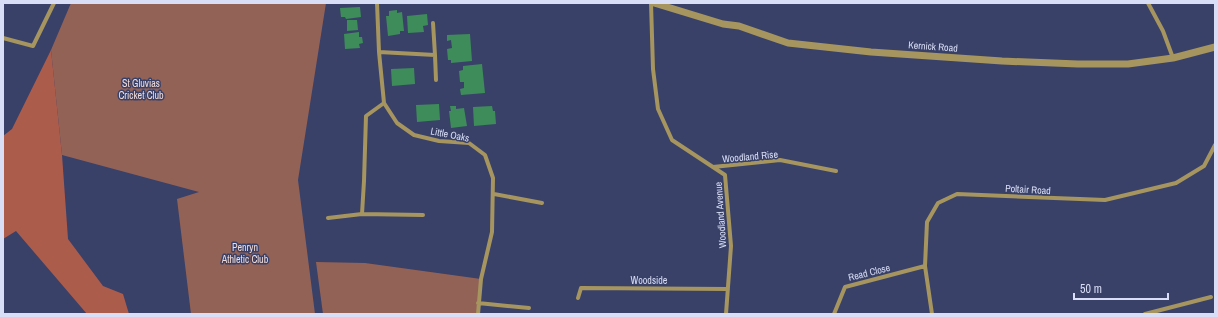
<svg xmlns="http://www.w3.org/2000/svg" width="1218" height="317" viewBox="0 0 1218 317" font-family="'Archivo Narrow',sans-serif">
<rect width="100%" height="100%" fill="#394168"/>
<!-- green -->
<path fill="#936257" d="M71,3H326L298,180L315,314H191L177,199L199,192L62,155L51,50Z
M316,262L365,263L481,279L478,314H323Z"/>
<!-- forest -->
<path fill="#ac5c4b" d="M51,50L62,155L68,239L103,286L123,294L129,314H87L16,231L3,239V136L12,129Z"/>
<!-- building -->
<path fill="#3e8c5a" d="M360,7L361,17L346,19L345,17H341L340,8Z
M397,10V13L402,12L404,31H400V34L388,36L386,16H389V11Z
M427,14L428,25L423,26L424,32L408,33L407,16Z
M347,20H357L358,30L347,31Z
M359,32V37H362L363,43L359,44L360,48L345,49L344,34Z
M470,34L472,61L451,63V60H448L447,49L452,48L451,40L447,41V35Z
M482,64L485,93L461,95L460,89L464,88V82H460L459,71L463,70V66Z
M414,68L415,84L392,86L391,69Z
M439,104L440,120L417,122L416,105Z
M450,106H456V109L464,108L467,126L451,128L449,111H451Z
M492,106L493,111H495L496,124L474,126L473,107Z"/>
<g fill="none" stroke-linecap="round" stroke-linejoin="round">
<!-- minor -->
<path stroke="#a6955f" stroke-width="4" d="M377,3L379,52L384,103L397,123L414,135L439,141L469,143L485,155L493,178L492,232L481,279L478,314
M651,3L653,69L658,109L672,140L725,175L731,246L726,314
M1148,3L1163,31L1173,58
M433,23L435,55
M3,38L33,46L54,3
M379,52L435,55L436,80
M384,103L366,116L364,181L362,214L423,215
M713,167L780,160L836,171
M494,194L542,203
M328,218L362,214
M578,298L581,288L728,289
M478,303L529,308
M834,314L845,287L925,266
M932,314L925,266L927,222L938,203L957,194L1105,200L1176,183L1204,166L1215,145
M1145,314L1211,297"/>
<!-- tertiary -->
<path stroke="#a6955f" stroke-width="7" d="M654,3L723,24L739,26L788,43L871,52L1002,61L1078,64H1128L1173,58L1215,47"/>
</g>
<g text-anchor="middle" stroke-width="3" stroke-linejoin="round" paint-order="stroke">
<!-- street labels -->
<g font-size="10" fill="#d8def6" stroke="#394168">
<text transform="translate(933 46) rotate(4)" y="4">Kernick Road</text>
<text transform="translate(450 134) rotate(11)" y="4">Little Oaks</text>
<text transform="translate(750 156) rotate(-5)" y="4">Woodland Rise</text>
<text transform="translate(1028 189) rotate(3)" y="4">Poltair Road</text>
<text transform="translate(720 215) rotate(-94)" y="4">Woodland Avenue</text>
<text transform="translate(869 272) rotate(-14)" y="4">Read Close</text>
<text x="649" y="284">Woodside</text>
</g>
<!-- park labels -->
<g font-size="10" fill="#f3dbd6" stroke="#394168">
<text x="141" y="87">St Gluvias<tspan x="141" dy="12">Cricket Club</tspan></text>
<text x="245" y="251">Penryn<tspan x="245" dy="12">Athletic Club</tspan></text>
</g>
</g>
<!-- border -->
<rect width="1218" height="317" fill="none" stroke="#d8def6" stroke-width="8"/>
<!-- scale -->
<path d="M1074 293v6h94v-6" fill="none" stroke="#d8def6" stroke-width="2"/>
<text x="1080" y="293" font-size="12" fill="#d8def6" stroke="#394168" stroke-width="3" paint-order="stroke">50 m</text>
</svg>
